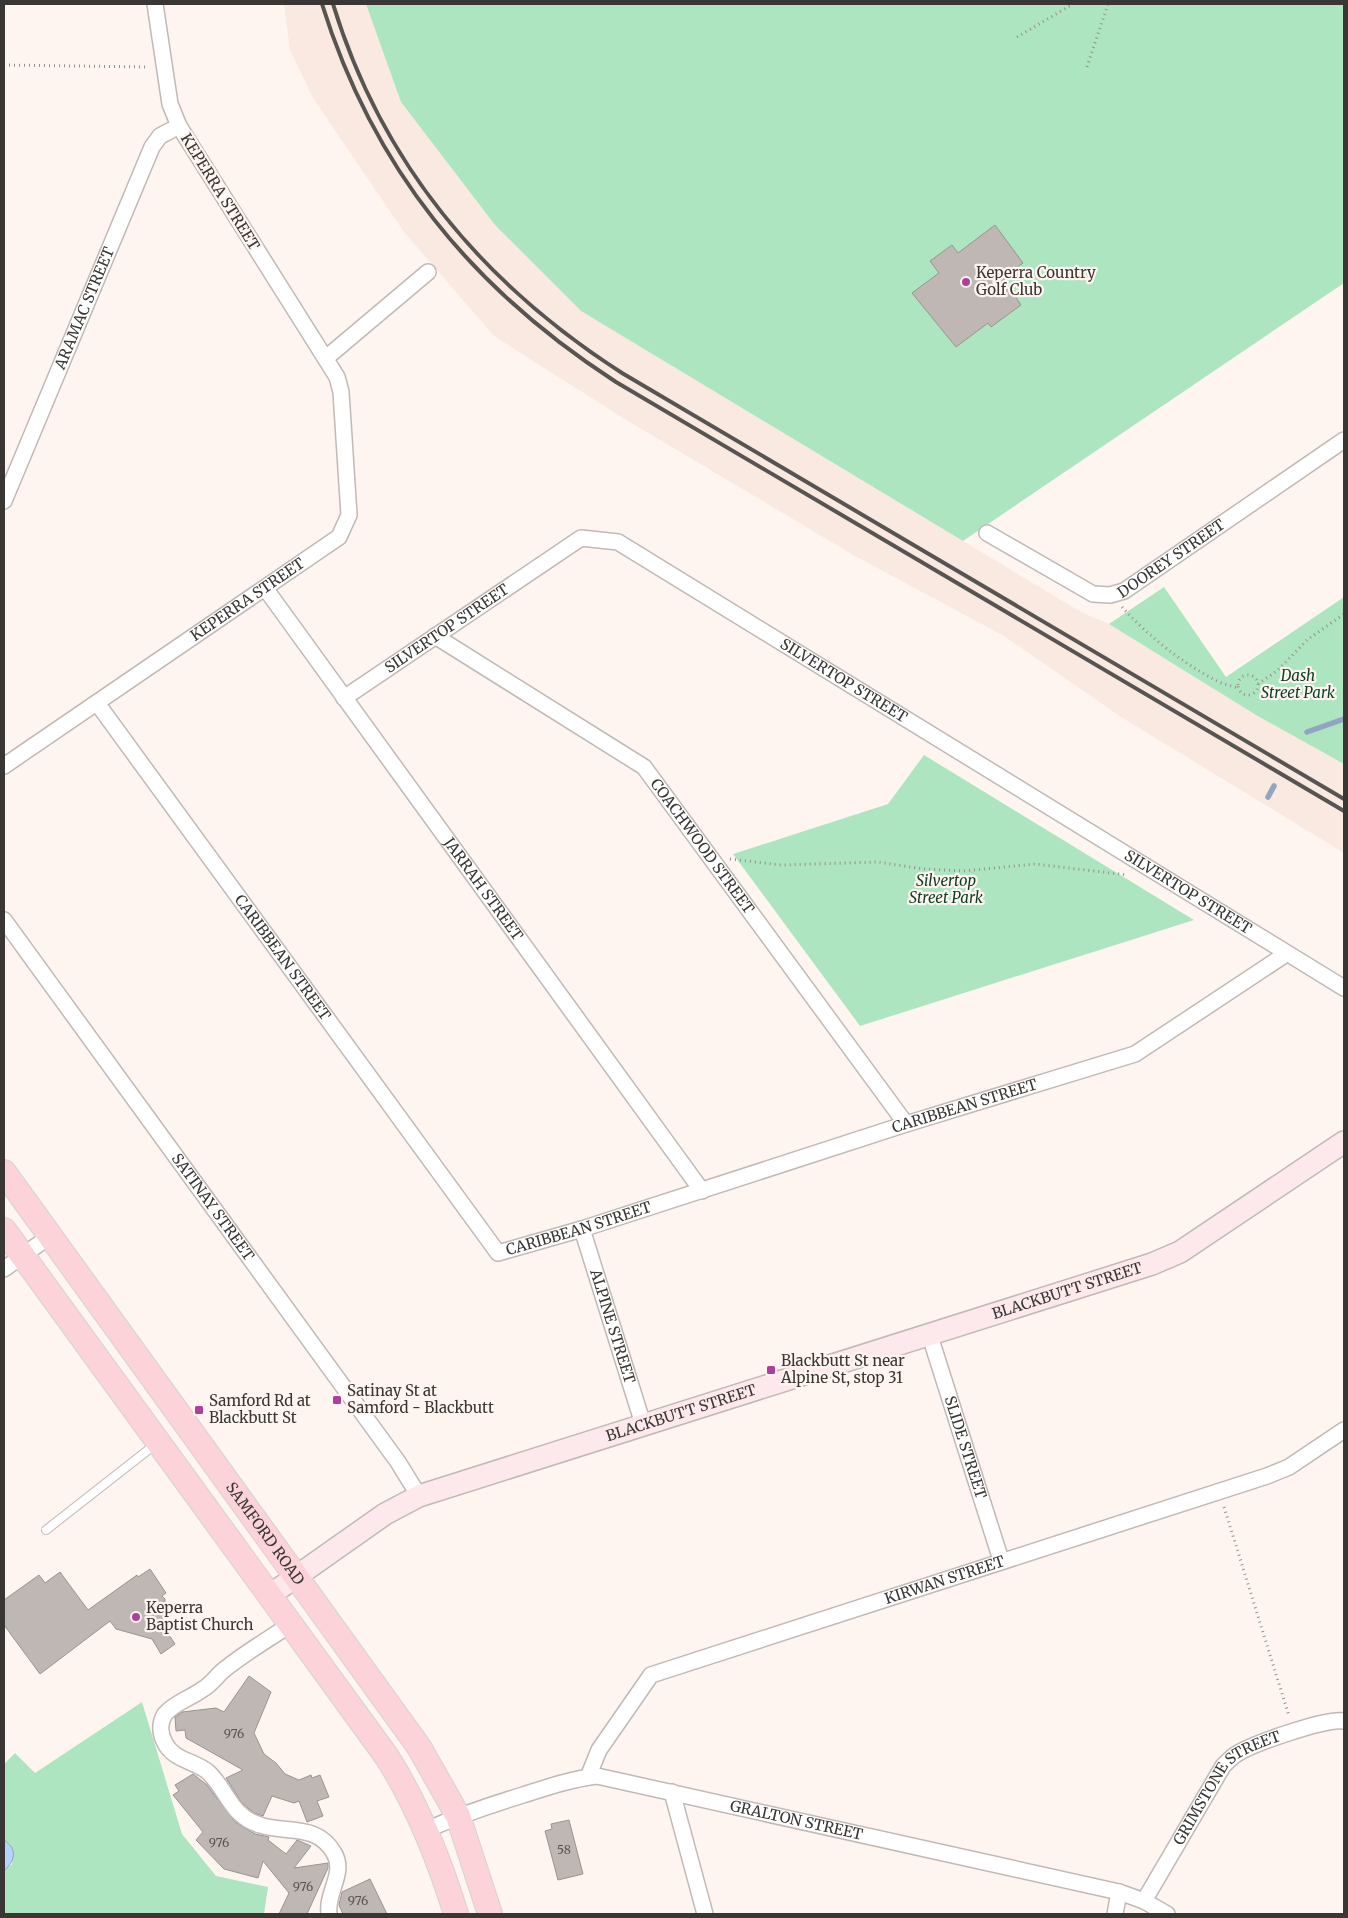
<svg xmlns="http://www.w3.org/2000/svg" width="1348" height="1918" viewBox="0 0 1348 1918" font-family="Merriweather,serif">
<rect width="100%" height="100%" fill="#fef5f1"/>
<!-- built -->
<path fill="#f9e9e1" d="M284,4H366L401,102L495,225L581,311L963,541L1081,612L1109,624L1256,715L1344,764V853L1121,717L1004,636L855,556L623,418L494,336L404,232L313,98L290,50Z"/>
<!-- green -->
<path fill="#ace5bf" d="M366,4H1344V283L963,541L581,311L495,225L401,102Z
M1164,587L1226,677L1344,597V764L1256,715L1109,624Z
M924,755L1194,920L860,1026L733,854L888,804Z
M142,1702L182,1834L216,1876L268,1887L264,1914H4V1871L12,1864L10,1844L4,1840V1764L15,1753L35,1773Z"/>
<!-- water -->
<path fill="#b7d3fd" stroke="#91a4c1" d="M4,1840C18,1849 15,1861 4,1871Z"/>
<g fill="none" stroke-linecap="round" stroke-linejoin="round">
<!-- stream -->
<path stroke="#91a4c1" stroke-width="5.5" d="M1307,732L1344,719
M1268,797L1274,786"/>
</g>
<!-- building -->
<path fill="#bfb7b3" stroke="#9b938f" d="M995,225L1023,263L1003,278L1021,305L991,327L988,323L956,347L912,293L939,273L930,261L952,245L958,253Z
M150,1569L166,1593L162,1596L165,1599V1629L175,1644L161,1654L152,1639L116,1629L110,1621L40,1674L4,1625V1600L39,1575L45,1583L60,1572L88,1610L137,1575L138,1577Z
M249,1676L271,1692L254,1733L264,1754L276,1763L285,1774L299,1780L311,1775L312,1778L320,1775L329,1797L317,1801L323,1816L307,1822L299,1801L294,1803L272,1796L263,1816L254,1813L242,1803L226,1778L243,1770L186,1738L185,1730L176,1731L175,1717L182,1712L216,1708L224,1712Z
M193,1774L207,1785L235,1822L255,1834L269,1837L268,1840L286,1854L297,1840L311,1846L294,1868L328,1863V1868L307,1914H279L289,1893L263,1861L258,1878L224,1869L196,1840L203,1832L173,1795L179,1791L175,1785Z
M569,1820L583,1874L558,1880L545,1831L552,1829L551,1824Z
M370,1879L387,1914H343L339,1905L342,1892Z"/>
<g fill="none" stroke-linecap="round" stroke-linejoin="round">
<defs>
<path id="lane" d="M46,1530L157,1443"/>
<g id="street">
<path d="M326,358L428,272"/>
<path id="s1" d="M4,501L152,147L160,136L179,126"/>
<path id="s2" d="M987,533L1093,594L1110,595L1124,591L1344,440"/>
<path id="s3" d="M265,588L702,1191"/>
<path id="s4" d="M435,636L644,767L906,1124"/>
<path id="s5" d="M344,698L581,538L618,542L1344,988"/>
<path id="s6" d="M97,703L498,1253L582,1229L906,1124L1135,1054L1286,954"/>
<path id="s7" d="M4,766L339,537L349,515L341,392L337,377L179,126L170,104L155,4"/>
<path id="s8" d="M4,920L398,1462L419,1496"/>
<path id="s9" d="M582,1229L643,1424"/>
<path d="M4,1269L50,1236"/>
<path id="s10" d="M929,1333L1001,1560"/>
<path d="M291,1624C269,1639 246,1652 225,1669C217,1675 212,1684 203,1689C191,1698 174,1703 165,1714C159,1723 160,1734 165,1743C173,1760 195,1761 208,1772C227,1789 230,1816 260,1825C287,1834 317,1823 334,1853C346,1873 326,1892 329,1914"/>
<path id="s11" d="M588,1777L599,1750L651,1675L1267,1476L1289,1467L1344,1430"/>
<path d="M672,1792L705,1914"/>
<path id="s12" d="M426,1830C458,1816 490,1805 523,1795C548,1787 572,1779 597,1776L1119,1892L1144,1901L1167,1914"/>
<path id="s13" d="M1144,1901L1223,1766C1227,1762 1231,1758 1235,1755C1251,1744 1326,1718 1344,1721"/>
<path d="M1115,1914L1119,1892"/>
</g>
<g id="secondary">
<path id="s14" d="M270,1595L385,1514L419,1496L1152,1264L1180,1252L1344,1142"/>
</g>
<g id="primary">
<path id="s15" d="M4,1172L419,1747L458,1816L490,1914"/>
<path d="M4,1230L387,1757C418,1806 439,1859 456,1914"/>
</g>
</defs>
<!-- lane casing -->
<use href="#lane" stroke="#c1b9b5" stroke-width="10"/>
<!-- street casing -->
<use href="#street" stroke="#c1b9b5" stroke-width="18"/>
<!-- secondary casing -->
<use href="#secondary" stroke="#c1b9b5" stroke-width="24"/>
<!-- primary casing -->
<use href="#primary" stroke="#d3d3d2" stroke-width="26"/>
<!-- path -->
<path stroke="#97918e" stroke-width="3" stroke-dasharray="1 4" stroke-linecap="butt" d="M1017,37L1073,4
M4,65L148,67
M1087,67L1108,4
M1122,607C1148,636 1182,663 1217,681C1224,685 1232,685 1239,689
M1238 685a10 10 0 1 1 20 0a10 10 0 1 1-20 0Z
M1258,684L1278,670L1307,640L1344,614
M730,859L781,865L878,862L924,869L963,871L1035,864L1128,875
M1224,1507L1289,1716"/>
<!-- lane -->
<use href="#lane" stroke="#fff" stroke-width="8"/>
<!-- street -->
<use href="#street" stroke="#fff" stroke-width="15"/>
<!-- secondary -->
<use href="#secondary" stroke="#fde9ec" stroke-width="21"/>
<!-- primary -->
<use href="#primary" stroke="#fbd3d9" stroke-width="24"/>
<!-- rail -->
<path stroke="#585451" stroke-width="4" d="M322,4C373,168 472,289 616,382L1344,811
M333,4C382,164 482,283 622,373L1344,799"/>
</g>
<!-- markers -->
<g fill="#b03f9b" stroke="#fef5f1" stroke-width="2">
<circle cx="966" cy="282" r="5"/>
<rect x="766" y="1365" width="10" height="10" rx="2.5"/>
<rect x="332" y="1395" width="10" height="10" rx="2.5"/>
<rect x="194" y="1405" width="10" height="10" rx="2.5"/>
<circle cx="136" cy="1617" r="5"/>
</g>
<g text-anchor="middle" stroke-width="4.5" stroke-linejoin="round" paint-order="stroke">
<!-- number labels -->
<g font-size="12" fill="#5a5654">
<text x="234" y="1738">976</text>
<text x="219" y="1847">976</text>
<text x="564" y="1854">58</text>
<text x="303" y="1891">976</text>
<text x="358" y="1905">976</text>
</g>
<!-- street labels -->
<g font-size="15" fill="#393634" stroke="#fef5f1">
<text transform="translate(220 192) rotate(58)" y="5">KEPERRA STREET</text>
<text dy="5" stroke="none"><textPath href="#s1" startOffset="209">ARAMAC STREET</textPath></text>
<text dy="5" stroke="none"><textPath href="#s2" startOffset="211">DOOREY STREET</textPath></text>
<text dy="5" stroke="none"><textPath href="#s7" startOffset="295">KEPERRA STREET</textPath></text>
<text dy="5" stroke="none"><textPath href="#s5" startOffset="124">SILVERTOP STREET</textPath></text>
<text dy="5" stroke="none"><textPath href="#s5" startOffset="588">SILVERTOP STREET</textPath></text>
<text dy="5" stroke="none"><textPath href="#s4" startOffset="345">COACHWOOD STREET</textPath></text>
<text dy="5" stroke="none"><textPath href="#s3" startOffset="372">JARRAH STREET</textPath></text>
<text dy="5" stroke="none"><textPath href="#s5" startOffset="992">SILVERTOP STREET</textPath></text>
<text dy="5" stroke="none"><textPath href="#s6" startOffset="315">CARIBBEAN STREET</textPath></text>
<text dy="5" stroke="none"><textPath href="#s6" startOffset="1170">CARIBBEAN STREET</textPath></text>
<text dy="5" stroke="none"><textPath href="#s8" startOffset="355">SATINAY STREET</textPath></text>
<text dy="5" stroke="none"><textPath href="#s6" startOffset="765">CARIBBEAN STREET</textPath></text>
<text dy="5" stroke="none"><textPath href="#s14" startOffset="859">BLACKBUTT STREET</textPath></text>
<text dy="5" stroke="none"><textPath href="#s9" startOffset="102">ALPINE STREET</textPath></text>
<text dy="5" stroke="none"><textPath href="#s14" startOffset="454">BLACKBUTT STREET</textPath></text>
<text dy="5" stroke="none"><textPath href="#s10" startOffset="120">SLIDE STREET</textPath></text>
<text dy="5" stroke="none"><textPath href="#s15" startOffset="446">SAMFORD ROAD</textPath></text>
<text dy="5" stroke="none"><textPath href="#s11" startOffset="429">KIRWAN STREET</textPath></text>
<text dy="5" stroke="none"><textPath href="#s13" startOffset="144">GRIMSTONE STREET</textPath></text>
<text dy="5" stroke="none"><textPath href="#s12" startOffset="384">GRALTON STREET</textPath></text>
</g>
<!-- poi labels -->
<g font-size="15" fill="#393634" stroke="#fef5f1" text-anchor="start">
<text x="976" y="278">Keperra Country<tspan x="976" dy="17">Golf Club</tspan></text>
<text x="781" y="1366">Blackbutt St near<tspan x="781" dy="17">Alpine St, stop 31</tspan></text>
<text x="347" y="1396">Satinay St at<tspan x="347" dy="17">Samford - Blackbutt</tspan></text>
<text x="209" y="1406">Samford Rd at<tspan x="209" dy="17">Blackbutt St</tspan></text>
<text x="146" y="1613">Keperra<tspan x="146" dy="17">Baptist Church</tspan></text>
</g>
<!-- park labels -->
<g font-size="15" font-style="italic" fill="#0c3c22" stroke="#fef5f1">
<text x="1298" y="681">Dash<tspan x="1298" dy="17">Street Park</tspan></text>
<text x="946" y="886">Silvertop<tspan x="946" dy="17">Street Park</tspan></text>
</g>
</g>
<!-- border -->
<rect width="1348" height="1918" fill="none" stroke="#393634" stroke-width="10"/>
</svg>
